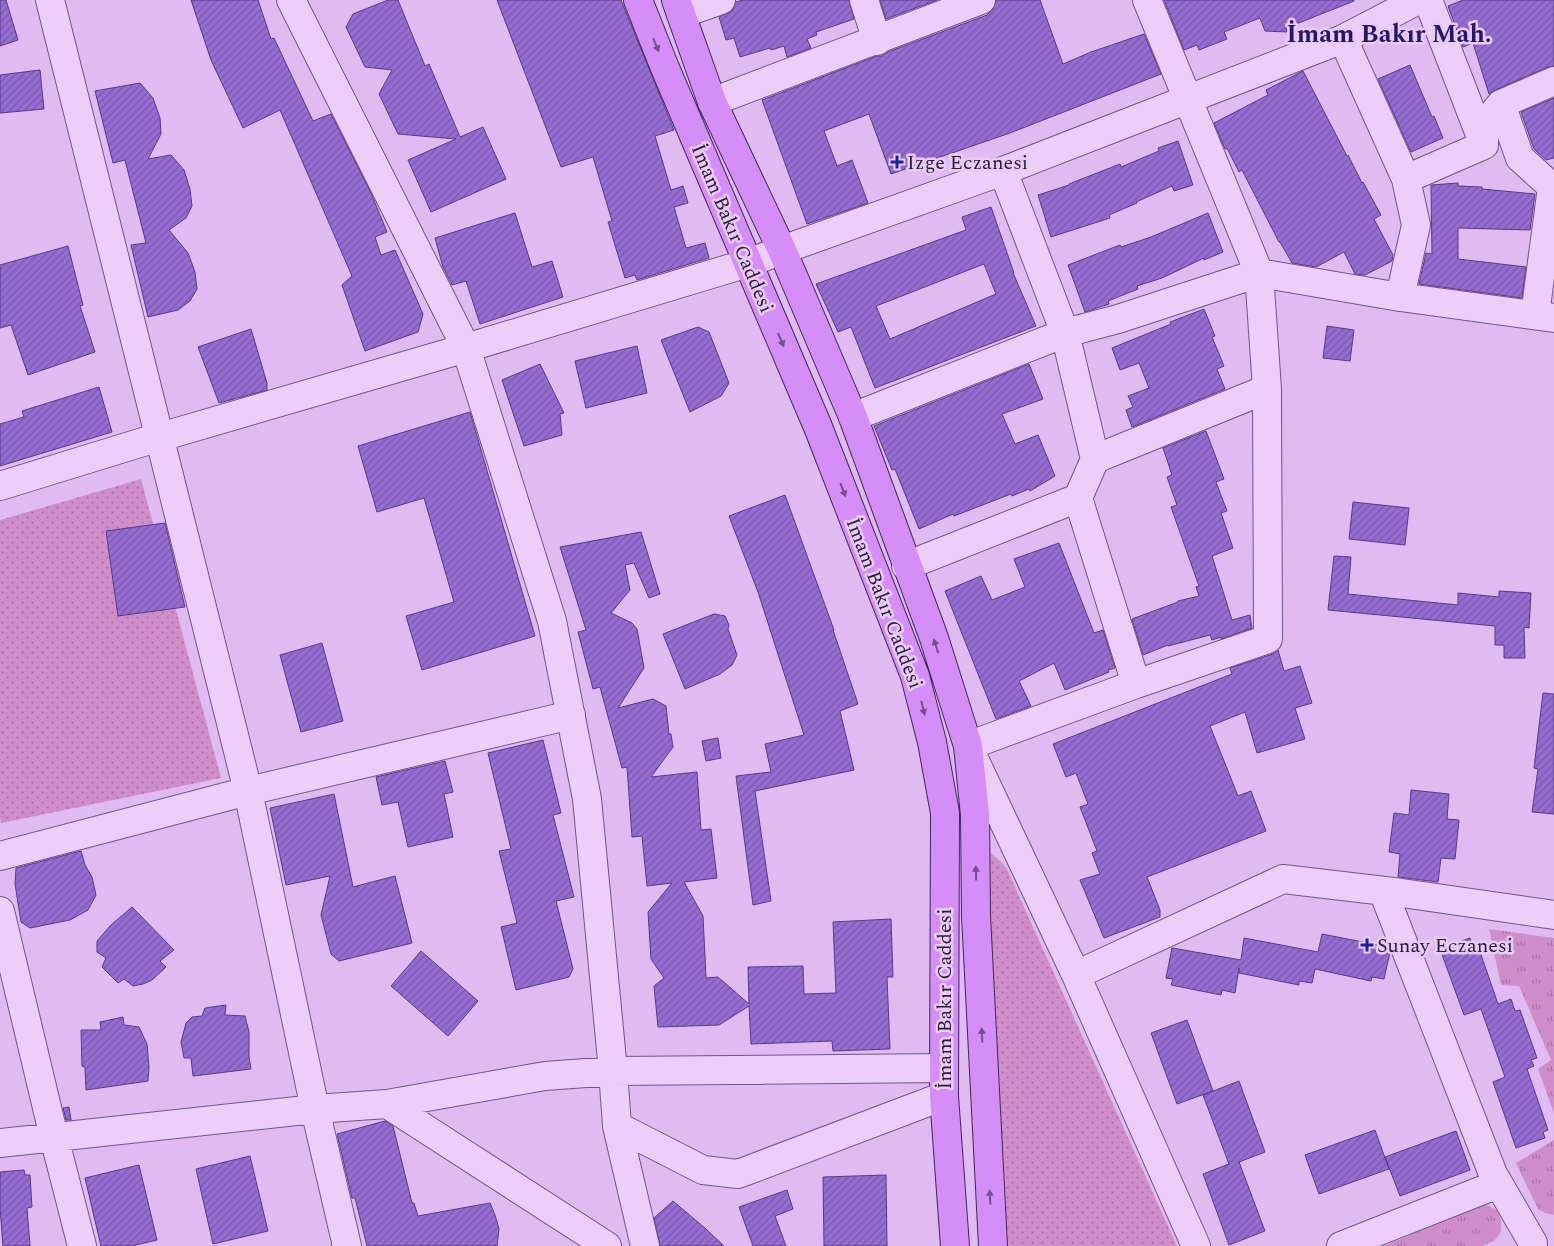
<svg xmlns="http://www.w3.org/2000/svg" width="1554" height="1246" viewBox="0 0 1554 1246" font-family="Spectral,serif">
<defs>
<pattern id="grass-tufts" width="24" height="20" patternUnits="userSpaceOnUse" patternTransform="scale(1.25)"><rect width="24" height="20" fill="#cf8ec9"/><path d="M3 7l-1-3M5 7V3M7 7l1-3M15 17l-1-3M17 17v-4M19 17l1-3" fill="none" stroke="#a873a4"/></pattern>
<pattern id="park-dots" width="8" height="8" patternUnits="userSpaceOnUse" patternTransform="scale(1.25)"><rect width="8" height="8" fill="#cf8ec9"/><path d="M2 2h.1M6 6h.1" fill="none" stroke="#a873a4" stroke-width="1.8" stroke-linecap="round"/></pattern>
<pattern id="building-hatch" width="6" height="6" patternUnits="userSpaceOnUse" patternTransform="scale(1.25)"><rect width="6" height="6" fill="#956dd2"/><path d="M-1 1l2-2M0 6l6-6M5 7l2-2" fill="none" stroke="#7a59ab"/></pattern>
</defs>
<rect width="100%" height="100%" fill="#e0bbf1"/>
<!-- grass -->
<path fill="url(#grass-tufts)" d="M1489,929L1554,938V1113L1538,1069L1551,1060L1519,986L1501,985Z
M1554,1140V1215L1545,1213L1538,1209L1516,1163Z
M1484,1204L1497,1210L1501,1220V1232L1494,1241L1482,1246H1384Z"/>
<!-- park -->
<path fill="url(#park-dots)" d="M141,479L221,778L1,823L0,818V520Z
M987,849L1006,867L1177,1246H994Z"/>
<!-- building -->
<path fill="url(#building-hatch)" stroke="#57388a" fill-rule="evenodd" d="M0,0H6L18,40L0,46Z
M191,0H258L271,39L274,38L313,121L331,114L371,193L387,232L375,237L381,255L395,250L423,314L418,332L365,351L342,285L352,276L280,110L243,128L211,60Z
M388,0H398L425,66L429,64L460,137L483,127L506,179L431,212L408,160L456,139L398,134L379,94L392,70L365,67L346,27L353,14Z
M497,0H621L674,130L655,136L671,190L683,186L688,203L674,207L686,248L705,243L709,258L637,280L635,275L625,278L608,222L612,221L593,157L561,167Z
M743,0H849L854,19L816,32L817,35L807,39L811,48L787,57L784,46L771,50L770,48L740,57L734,38L726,40L719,17L732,11L736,2Z
M880,0H937L886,19Z
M996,0H1040L1063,64L1091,52L1144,34L1161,74L1010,133L891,174L869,114L824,131L837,166L852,160L868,203L807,224L762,100L877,56H882L888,52L987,15L993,9Z
M1164,0H1354V1L1286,28L1287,32L1265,31L1260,18L1224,32L1227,39L1199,50L1197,45L1184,50Z
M1463,0H1554V66L1548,67L1495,90L1489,94L1473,43L1463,47L1448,6Z
M1410,65L1432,117L1434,116L1443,138L1411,152L1378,79Z
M40,70L44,109L0,113V75Z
M1303,71L1347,156L1348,155L1362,183L1363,182L1381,215L1374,219L1393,255L1392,261L1365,275L1355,274L1344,252L1316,267L1292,263L1280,242H1279L1242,170L1239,172L1227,148L1225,149L1214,123L1268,95L1266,90Z
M140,83L153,98L160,118L161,134L148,159L171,155L184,170L190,189L192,206L186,218L169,230L188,253L195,272L197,289L190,301L178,310L148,317L131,245L146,243L125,160L113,163L95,91Z
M1554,98V158L1546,160L1534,149L1521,112Z
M1178,141L1193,185L1174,191L1172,186L1136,202L1137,203L1109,215L1110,218L1051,237L1038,195L1069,185V184L1120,164L1121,167L1159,151L1158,148Z
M1458,183V186L1482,187V189L1535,194L1530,230L1458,228V259L1526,267L1522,298L1419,284L1426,253L1432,254L1431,185Z
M991,207L1014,273H1013L1036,326L875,388L851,327L838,332L816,284L966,230L962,217ZM984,264L996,294L890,339L876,306Z
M515,213L532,267L552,261L563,297L480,324L466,281L452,285L443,267L435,238Z
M1208,213L1223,252L1204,260V258L1162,278L1137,286L1138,289L1108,301L1109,304L1085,312L1068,265L1120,245L1121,247L1151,237Z
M68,246L83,305L80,306L95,352L28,375L11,325L0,328V265Z
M1204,309L1215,336L1212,337L1224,366L1217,369L1225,389L1132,427L1126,410L1133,407L1128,396L1149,388L1139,363L1120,370L1112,348L1171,324L1170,322Z
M1327,326L1354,330L1350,361L1323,358Z
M698,327L709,332L729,383L721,396L690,412L661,340Z
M251,329L267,383V390L219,403L198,347Z
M637,346L647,393L586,408L575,361Z
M540,364L564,413L560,414L562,435L524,446L502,380Z
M1029,364L1043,399L1002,414L1015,444L1038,435L1055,476L1030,491L1029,489L1012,496L1011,494L954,516L953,514L919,529L895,469L892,470L874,426Z
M99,387L112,432L0,466V424L24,417L22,411Z
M470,412L535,636L422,670L406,616L454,602L424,498L377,512L358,446Z
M1206,431L1224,479L1216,482L1227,511L1221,513L1233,548L1212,556L1232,620L1250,615L1252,628L1221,639V637L1212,640L1210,635L1168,646V645L1143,655L1132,619L1178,602V601L1199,596L1196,587L1199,586L1171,507L1177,505L1167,477L1172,475L1163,448Z
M785,495L834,630H833L858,704L840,711L854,770L755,791L771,901L753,905L736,776L771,772L765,744L804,735L758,592L729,516Z
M1353,502L1409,508L1405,545L1349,539Z
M165,523L185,607L118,616L106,531Z
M641,532L660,594L649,598L634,563L625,565L630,590L611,613L632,623L637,629L644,668L618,708L653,699L666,706L669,734H671L673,747L651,777L697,772L701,830L711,829L717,878L684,882L703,916L706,978L718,977L749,1004L748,967L803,966L804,994L836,993L833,922L891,919L893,977H887L890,1049L833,1051L832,1041L751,1044L749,1006L719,1025L658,1027L654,986L664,978L651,959L648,912L672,883L647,886L642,836L632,837L627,767L622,768L600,687L593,689L578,632L586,630L560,547Z
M1059,543L1094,633L1103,630L1115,668L1108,670L1109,672L1065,690L1054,663L1019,681L1031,706L996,719L945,591L981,576L992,600L1025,587L1014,559Z
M1334,556L1351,557L1348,594L1458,605V593L1499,597V591L1531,593L1529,628L1524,627L1525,658H1504V645H1495V626L1328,610Z
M714,614L725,616L729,625L728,629L737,655L732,665L720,674L685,689L663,634Z
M322,643L343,721L301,732L280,655Z
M1278,650L1284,671L1300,666L1312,703L1295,708L1305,739L1257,753L1245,712L1210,726L1238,796L1251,791L1266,831L1147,877L1160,910V917L1104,938L1080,880L1100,874L1092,853L1097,851L1080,807L1088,804L1076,773L1066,777L1053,744L1232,674L1230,668L1273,654Z
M1543,693L1554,694V814L1532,812L1538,769L1534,768Z
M718,738L721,758L706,761L702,741Z
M543,740L561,813L553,815L574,897L556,901L573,969L569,977L516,990L501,927L517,923L499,851L511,849L488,753Z
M445,761L453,792L444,794L453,837L408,847L398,802L382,805L376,777Z
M1411,790L1449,794L1447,819L1459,820L1455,859L1441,858L1438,882L1398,877L1400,854L1389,852L1394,813L1409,815Z
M334,794L353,887L395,876L412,943L339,961L331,954L321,915L330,876L286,885L270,808Z
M81,851L85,865L92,877L96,895L88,910L70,920L30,928L21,922L15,884L16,868Z
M132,907L174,950L160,961L166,967L152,980L143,984L133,986L124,979L118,983L102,967L106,958L97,952V941L111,925Z
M1322,934L1388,947L1390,952L1384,979L1372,977L1371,981L1315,969L1312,983L1299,981V985L1239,973V968L1235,993L1222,990L1221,995L1171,985L1173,979L1166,978L1172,948L1241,960L1244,938L1318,952Z
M1470,938L1474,950L1479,949L1498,1004L1511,999L1515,1011L1520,1010L1537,1058L1531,1060L1534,1066L1527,1069L1548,1130L1543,1132L1545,1138L1516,1148L1493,1082L1505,1077L1481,1009L1464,1015L1440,949Z
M421,951L478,1001L448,1036L391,986Z
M226,1005L225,1015L245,1016L249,1032V1057L251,1069L193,1076L191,1058H184L181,1042L186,1023L192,1017L202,1016L205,1008Z
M123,1017L124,1025L139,1027L147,1044L149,1067L148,1081L86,1090L85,1067L82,1066L81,1030H101L100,1022Z
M1187,1020L1213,1091L1177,1104L1151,1033Z
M1239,1081L1265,1152L1239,1162L1265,1231L1229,1245L1203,1174L1229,1164L1203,1095Z
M69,1107L71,1120H66L63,1108Z
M385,1121L393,1126L412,1203H414L418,1216L490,1203L495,1215L499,1229L497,1246H367L355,1198H352L337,1134Z
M1375,1130L1389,1169L1319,1194L1305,1155Z
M1456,1131L1470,1170L1400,1196L1385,1157Z
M250,1156L268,1231L213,1244L196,1169Z
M139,1165L157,1240L132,1246H101L85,1178Z
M24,1170L25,1175H30L32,1207L27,1208L30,1246H3L0,1208V1172Z
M886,1175L887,1246H824L823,1177Z
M787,1190L793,1209L775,1216L786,1246H753L739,1207Z
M673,1201L706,1229L724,1246H660L654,1218Z"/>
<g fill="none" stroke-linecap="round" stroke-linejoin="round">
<defs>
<path id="minor" d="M50,0L248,791L315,1109L347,1246
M291,0L466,348L552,621L587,799L613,1071L617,1126L645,1246
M864,0L877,41
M1147,0L1259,273L1267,389L1268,639L1136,684L968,746L1076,975L1196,1246
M1428,0L1484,145
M681,14L721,0
M1343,39L1406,179L1484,145V124L1501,104L1554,81
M712,102L981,0
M1501,104L1520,158L1552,187L1535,315
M1400,297L1416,225L1406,179
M853,417L1065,333L1003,171
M1095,459L1267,389
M0,486L143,442L466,348L748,263L782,250L1003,171L1343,39L1418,0
M906,566L1078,498
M1136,684L1078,498L1095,459L1065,333L1118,319L1259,273L1400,297L1554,318
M0,856L248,791L571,715
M1383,891L1493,1174L1533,1243
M0,911L54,1137L82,1246
M1076,975L1283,879L1402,893L1554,915
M387,1104L607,1246
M617,1126L703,1170L738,1174L944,1096
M0,1143L315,1109L387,1104L545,1076L613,1071L943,1068
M1341,1246L1498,1184"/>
<path id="major" d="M638,0L665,68L818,427L915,676L932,742L945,813L944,1096L955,1246
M676,0L712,102L782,250L853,417L934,638L968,746L975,815L976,916L993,1246"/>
</defs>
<!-- minor casing -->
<use href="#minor" stroke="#6f5489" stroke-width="30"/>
<!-- major casing -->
<use href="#major" stroke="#3d2956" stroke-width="30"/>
<!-- minor -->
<use href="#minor" stroke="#edcefb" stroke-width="28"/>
<!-- major -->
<use href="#major" stroke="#d58ef8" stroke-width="28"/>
</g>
<!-- one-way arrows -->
<defs><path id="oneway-solid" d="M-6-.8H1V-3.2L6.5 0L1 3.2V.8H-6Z" transform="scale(1.25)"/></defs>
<g fill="#754e8d">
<use href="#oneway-solid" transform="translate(656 45) rotate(68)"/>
<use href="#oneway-solid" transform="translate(781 340) rotate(67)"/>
<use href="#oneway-solid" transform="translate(843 490) rotate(69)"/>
<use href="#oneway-solid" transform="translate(936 646) rotate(-108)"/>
<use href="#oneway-solid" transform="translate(923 708) rotate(76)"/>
<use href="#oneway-solid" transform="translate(976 873) rotate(-91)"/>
<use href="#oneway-solid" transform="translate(982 1035) rotate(-93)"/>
<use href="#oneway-solid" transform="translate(990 1197) rotate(-93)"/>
</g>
<!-- markers -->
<g fill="#1f229c" stroke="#eacbf8" stroke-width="2">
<path d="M894.5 154.5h5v5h5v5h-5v5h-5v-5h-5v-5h5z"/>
<path d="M1364.5 937.5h5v5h5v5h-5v5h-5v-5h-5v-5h5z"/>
</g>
<g text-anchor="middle" stroke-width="5" stroke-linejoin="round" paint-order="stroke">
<!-- poi labels -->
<g font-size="20" fill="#271a36" stroke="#eacbf8" text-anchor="start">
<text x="907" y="169">Izge Eczanesi</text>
<text x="1377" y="952">Sunay Eczanesi</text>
</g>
<!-- street labels -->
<g font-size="20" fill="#271a36" stroke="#eacbf8">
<text transform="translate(733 228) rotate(67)" y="7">İmam Bakır Caddesi</text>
<text transform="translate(885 603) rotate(69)" y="7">İmam Bakır Caddesi</text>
<text transform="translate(944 999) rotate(-90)" y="7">İmam Bakır Caddesi</text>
</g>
<!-- district labels -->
<g font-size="25" font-weight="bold" fill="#251666" stroke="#eacbf8">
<text x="1389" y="42">İmam Bakır Mah.</text>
</g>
</g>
</svg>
